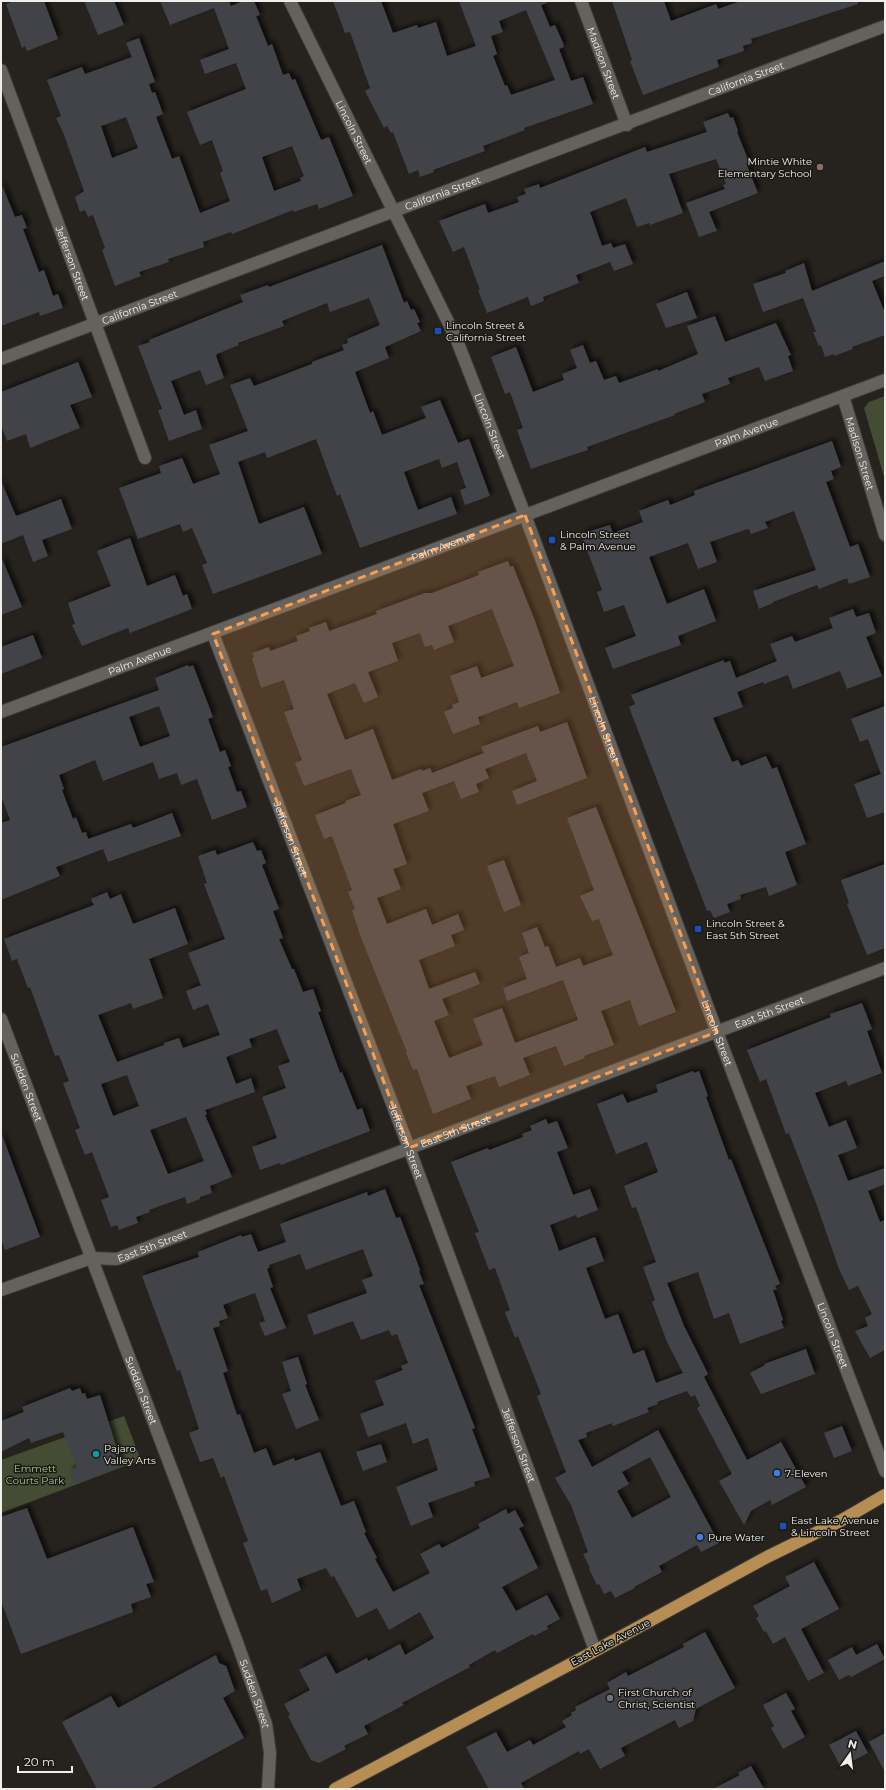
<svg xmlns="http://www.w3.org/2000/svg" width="886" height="1790" viewBox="0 0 886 1790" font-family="Montserrat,sans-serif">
<defs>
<filter id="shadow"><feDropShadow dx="3.5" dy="-3.5" stdDeviation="2" flood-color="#0009"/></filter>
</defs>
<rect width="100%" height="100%" fill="#26231e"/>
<!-- green -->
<path fill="#444d34" d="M885,396V480L864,408L869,402Z
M124,1416L141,1460L1,1513V1460Z"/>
<!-- building -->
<path fill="#434248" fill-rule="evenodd" filter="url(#shadow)" d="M14,1H44L58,39L27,51L25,46L22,48L6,4Z
M84,1H114L124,25L98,35Z
M160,1H229L231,6L243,1H254L260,15L256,16L268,46L272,44L283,75L289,73L292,80L295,79L321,140L329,137L353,196L319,209L317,204L294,212L293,210L232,234L231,232L203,242L204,247L168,259L169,262L139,272L141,276L115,286L102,250L105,248L93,215L88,217L85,210L80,212L75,197L84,191L63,132L56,118L61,116L47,80L82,67L85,74L132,57L126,43L139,38L155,82L149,84L152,93L155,92L163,114L156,117L172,159L179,156L200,213L230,201L220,173L223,171L212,140L200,145L187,112L246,89L236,63L205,74L200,60L229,49L214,8L170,25ZM126,117L138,148L112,158L101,126ZM292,146L304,176L300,178L301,181L274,191L262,157Z
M333,1H381L393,33L417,25L418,28L436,22L447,56L476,46L459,1H547V3L541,5L550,27L555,25L563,43L564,47L559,49L571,81L583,77L593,104L524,128L525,130L483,146L485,151L433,170L434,172L420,177L418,170L409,174L393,132L391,133L387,126L384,128L365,91L370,88L350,32L345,33ZM526,10L555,80L511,95L507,85L505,86L493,56L497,54L491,36L503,32L499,21Z
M612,1H664L671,21L716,4L718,9L741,1H858V4L751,39L752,43L743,46L744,51L717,60L719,67L643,95L630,61L632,60Z
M728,113L730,118L733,117L738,131L737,132L749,162L746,163L758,193L709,212L717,231L699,237L686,203L725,189L723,185L726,184L716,159L669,174L683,213L650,225L649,223L637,227L626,198L590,212L602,246L611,243L613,248L625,244L633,264L614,271L610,262L576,275L579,283L543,297L544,301L531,306L528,297L487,313L478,290H480L464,247L453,252L439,221L485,204L488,213L519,202L517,197L526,194L524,189L539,184L540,188L645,147L647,152L707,132L703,122Z
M1,183L15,217L22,215L27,228L23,229L39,272L44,270L53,296L58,294L63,308L40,316L39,312L1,326Z
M382,245L404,303L407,301L411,310L414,309L420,322L417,323L421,331L385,347L389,358L355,372L370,413L373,411L382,435L426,418L421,407L440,400L458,443L469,439L490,496L465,505L460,490L466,488L457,462L442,468L439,459L404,472L418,510L451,497L457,514L360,548L340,494L337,496L316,439L267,458L265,452L238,462L259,524L304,507L322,554L213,594L202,565L207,563L192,528L183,532L180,524L138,539L119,488L161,473L159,466L182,458L193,484L220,474L209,445L248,431L230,385L250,378L254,386L312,364V362L344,350L342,345L348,343L347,339L380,325L369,298L330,312L327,303L282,321L284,326L238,343L239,345L217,354L216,356L224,378L206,385L200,370L171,381L184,415L196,410L202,429L169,441L158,410L162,409L138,346L150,342L149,340L243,302L240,295L268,285L269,287Z
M885,261V276L872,281L885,313V335L852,347L853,349L834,356V354L825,357L821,345L819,346L813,332H816L803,298L763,312L753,284L786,273L785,271L804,263L812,291Z
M687,292L697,318L666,328L656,304Z
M715,316L725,342L776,323L791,355L788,356L793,371L765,381L759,367L728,378L730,384L702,394L705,402L674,414L675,415L587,447L588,450L531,469L517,430L523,428L510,392L505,394L491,357L516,347L533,392L564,380L562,374L577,368L570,350L583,345L590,363L596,361L604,380L616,376L619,383L658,369V371L698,354L687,326Z
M78,362L92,397L70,405L80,428L30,448L26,434L7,441L1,425V392Z
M832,441L841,467L831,471L834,479L826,482L850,547L858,544L870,577L849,584L847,578L819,589L817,585L773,602V603L759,609L753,591L816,570L794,511L765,522L768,528L751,534L749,529L745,530L710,542L717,562L698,569L688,543L649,557L667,604L704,589L716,621L678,636L681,645L613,669L605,648L636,636L624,605L604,612L597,592L602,590L581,534L610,525L613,533L643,522L639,511L668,500L670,505L695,495L694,491Z
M1,481L16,516L61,499L72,529L42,540L48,556L33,562L23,535L1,544Z
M130,538L147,586L175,575L183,596L187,594L192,609L130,633L128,628L82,646L72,625L75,624L68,603L111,586L97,551Z
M1,556L22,607L1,615Z
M508,561L510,567L513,566L535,621L560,693L519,708L517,702L478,717L480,724L453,734L444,712L453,708L452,705L459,702L450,676L477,666L481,678L514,666L492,609L448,626L454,642L434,650L432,645L425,647L420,633L392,643L398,661L368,672L378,697L364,703L355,683L327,694L345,740L373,729L392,780L421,769L422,771L430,768L432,773L484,753L481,747L538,726L540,732L567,722L587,778L517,805L512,791L537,781L526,753L485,769L489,778L476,784L479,792L461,799L454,781L422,793L429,811L393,824L407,864L393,869L401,889L377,898L387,924L426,909L432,925L458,914L464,930L451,935L455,946L419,960L429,989L475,972L480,984L442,999L449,1015L434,1021L449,1058L483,1045L473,1019L502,1008L515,1043L578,1020L563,980L507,1001L503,988L527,979L519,957L529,953L522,933L537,927L545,947L548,946L556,967L580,958L583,966L613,955L599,919L592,921L580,896L594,890L567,818L596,807L676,1012L639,1026L630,1000L601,1011L614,1045L584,1056L585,1058L564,1066L556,1046L523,1058L530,1075L499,1087L495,1076L466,1086L471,1099L433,1114L417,1069L413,1070L406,1053L407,1052L360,935L352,910L355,909L348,892L352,890L332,836L324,839L315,815L346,803L345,801L361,795L351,769L304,786L295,763L302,760L284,712L294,709L284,680L261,688L252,658L254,657L252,653L269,647L270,651L298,641L296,636L310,631L309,628L326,622L329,631L377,614L376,611L425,593H432L479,575L478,572Z
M853,609L856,617L869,613L876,633L866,637L882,676L847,689L840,671L793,689L788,675L764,684L763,682L737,692L743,707L713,718L732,762L738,760L741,766L766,756L772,769L777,767L806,844L785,852L797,885L769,896L766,887L740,895L741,899L727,904L730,912L714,918L710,910L707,911L629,707L635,704L631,695L724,660V663L730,661L736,678L777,661L770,644L792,636L795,642L833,628L829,618Z
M33,635L42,658L1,674V647Z
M188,665L189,667L193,665L213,717L208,719L220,752L225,750L231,766L228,767L237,792L241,791L247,807L212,820L197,779L181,785L177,773L159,779L153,762L103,781L95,760L59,775L64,789L62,790L73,819L76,817L82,833L86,832L88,839L131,824L133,828L172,813L181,836L108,862L103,849L56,867L60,876L1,900V823L10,820L1,796V747L159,690L155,678ZM159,706L170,736L140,747L129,717Z
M885,706V812L867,818L854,784L881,774L868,739L860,742L851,719Z
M253,842L257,851L261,850L266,863L262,865L279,909L273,911L283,938L279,939L292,969H294L303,992L313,989L321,1011L318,1012L340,1073L342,1072L357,1110L362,1108L370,1131L281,1165L280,1163L260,1170L252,1147L277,1138L262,1097L286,1088L278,1066L290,1062L277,1029L249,1039L252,1047L226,1057L236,1084L251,1078L255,1092L205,1110L207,1114L205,1115L232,1177L210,1186L212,1193L200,1197V1199L187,1204L185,1197L149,1210L150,1212L136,1217L138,1223L119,1230L117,1225L111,1227L101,1200L109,1197L92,1152L85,1155L75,1130L80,1128L63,1083L69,1081L59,1055L55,1056L30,987L28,988L17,959L12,961L4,939L94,905L91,899L107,892L110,899L121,894L133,924L175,908L188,944L149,959L163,998L133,1009L131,1003L98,1015L117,1062L164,1045V1043L179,1038L183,1048L220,1035L208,1004L193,1010L186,991L201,985L188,953L225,939L204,884L207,883L198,856L215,850L217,855ZM127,1075L139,1106L113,1116L101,1084ZM186,1117L204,1161L168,1174L150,1130Z
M504,860L521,905L504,912L487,866Z
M885,864V948L867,955L847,904L849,903L841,880Z
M862,1003L872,1029L867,1031L882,1073L848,1086L846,1081L815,1093L829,1127L846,1120L857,1148L838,1155L848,1181L885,1168V1184L868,1191L880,1222L885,1220V1350L870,1358L855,1331L868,1326L865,1318L872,1314L858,1286L849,1290L839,1269L816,1203L789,1133L786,1134L766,1079L760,1082L747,1050L831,1017L830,1014Z
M693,1071L694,1073L699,1071L708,1096L706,1097L729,1160L731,1159L780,1284L775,1286L777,1289L773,1290L783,1320L781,1321L784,1328L740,1344L729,1313L714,1319L698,1272L667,1283L684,1326L708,1374L704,1377L747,1460L781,1442L806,1487L772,1505L770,1500L751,1511L744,1525L719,1481L732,1474L697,1408L700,1406L695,1395L691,1397L687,1391L657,1402L658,1404L647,1408L649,1412L613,1426L612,1423L586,1433L587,1437L578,1440L592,1467L658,1430L719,1543L701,1552L697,1545L659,1566L662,1572L634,1587L635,1588L615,1598L611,1591L604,1594L599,1584L597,1585L589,1569L590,1568L583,1554L588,1552L571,1505L555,1478L566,1472L537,1396L541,1394L518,1336L515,1338L505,1312L510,1310L495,1268L489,1270L475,1233L479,1232L451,1162L488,1148L489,1150L523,1137L522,1134L532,1130L530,1126L546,1119L548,1124L557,1121L568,1148L557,1152L573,1195L590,1189L598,1210L577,1218L576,1215L550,1225L559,1251L595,1237L604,1261L586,1268L605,1319L618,1314L633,1354L644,1350L656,1383L683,1373L667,1342L652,1302L655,1300L643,1267L656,1262L636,1207L632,1208L624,1186L658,1172L647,1142L616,1154L597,1104L623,1094L627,1103L658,1092L656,1085ZM650,1457L671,1497L632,1518L617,1491L629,1484L622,1472Z
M2,1135L40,1237L5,1250L1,1239V1136Z
M385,1189L396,1218L400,1217L420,1270L419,1271L424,1284L419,1285L475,1428L472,1429L490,1477L474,1482L475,1486L428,1503L433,1517L411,1526L396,1487L438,1470L428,1438L413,1444L406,1423L368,1437L360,1414L384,1405L375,1381L403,1370L401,1366L408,1363L397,1334L392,1336L389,1330L361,1340L353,1321L314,1335L307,1315L367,1293L362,1280L373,1276L363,1249L306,1270L300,1254L269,1265L270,1267L267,1269L273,1287L270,1288L286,1328L265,1336L259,1323L265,1321L255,1293L223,1305L228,1318L219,1321L220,1326L213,1328L228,1371L223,1373L237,1415L240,1414L254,1453L266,1448L273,1466L294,1458L295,1461L320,1452L341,1506L354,1501L366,1532L364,1533L377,1558L375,1559L393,1592L430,1573L420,1554L439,1544L442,1548L480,1528L478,1524L506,1509L508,1514L515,1510L524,1526L519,1528L538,1568L502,1587L516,1611L547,1595L560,1619L547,1626L548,1629L534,1636L533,1634L497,1653L495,1650L469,1665L470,1667L402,1703L404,1705L364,1726L368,1734L344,1746L346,1749L319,1763L311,1760L288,1716L290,1715L284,1704L310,1690L299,1670L326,1656L336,1674L367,1658L368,1661L400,1644L405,1655L434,1638L420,1612L389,1630L377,1608L357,1618L334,1576L331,1577L326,1568L297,1579L301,1590L272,1603L267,1589L261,1591L243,1543L248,1541L224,1476L221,1478L213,1458L200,1462L189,1433L199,1429L180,1370L177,1371L142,1276L199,1257L198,1252L241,1235L242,1237L251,1234L258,1252L286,1242L280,1224L367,1192L368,1196Z
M806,1349L815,1374L761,1394L750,1373L765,1365L764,1364Z
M298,1357L307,1384L305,1385L319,1420L296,1429L282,1394L291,1391L282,1362Z
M70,1388L72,1391L80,1388L82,1394L85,1393L87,1399L100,1395L121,1462V1467L74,1484L69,1470L77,1467L63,1432L31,1443L29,1438L1,1452V1421L24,1412L22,1407Z
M842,1426L852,1451L834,1458L824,1433Z
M381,1444L387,1462L363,1471L356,1452Z
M27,1508L47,1559L133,1527L154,1582L146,1584L151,1597L131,1604L133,1612L21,1654L1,1601V1517Z
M814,1562L839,1609L801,1629L824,1673L808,1681L785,1637L773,1644L766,1631L764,1632L756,1618L759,1616L753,1606L790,1586L785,1577Z
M705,1632L735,1688L696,1709L693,1721L679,1728L675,1720L621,1748L625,1756L600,1769L589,1749L580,1754L579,1751L521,1783L524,1789H489L466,1747L496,1732L507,1752L530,1740L533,1745L566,1727L562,1721L572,1715L571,1713L576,1710L575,1707L610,1689L607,1683L626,1672L628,1676L684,1647L683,1644Z
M877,1644L885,1659L851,1677L849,1675L839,1680L828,1660L852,1647L856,1655Z
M216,1655L219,1663L226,1666L235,1691L223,1698L244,1738L150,1789H97L62,1722L111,1696L118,1708Z
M786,1693L795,1709L791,1711L805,1737L783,1749L771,1728L774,1726L763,1705Z
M856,1731L868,1753L841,1767L829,1745Z
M885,1733V1772L869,1742Z
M751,1766L764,1789H713L740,1775L738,1773Z"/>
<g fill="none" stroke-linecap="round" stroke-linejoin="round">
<defs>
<g id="minor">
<path id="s1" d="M290,1L456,338L525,515L717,1032L885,1471"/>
<path id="s2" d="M581,1L627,125"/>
<path id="s3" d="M1,70L145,458"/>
<path id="s4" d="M1,359L885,26"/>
<path id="s5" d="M843,396L885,535"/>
<path id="s6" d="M213,634L409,1148L595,1650"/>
<path id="s7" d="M1,712L885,380"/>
<path id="s8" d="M1,1019L237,1642L266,1724L270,1753L268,1789"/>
<path id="s9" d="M1,1290L91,1258L117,1259L885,968"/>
</g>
<path id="major" d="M335,1789L580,1659L767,1557L842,1520L885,1495"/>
</defs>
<!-- minor casing -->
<use href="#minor" stroke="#403e3a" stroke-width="14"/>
<!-- major casing -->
<use href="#major" stroke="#403e3a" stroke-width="14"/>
<!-- minor -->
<use href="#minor" stroke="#65615c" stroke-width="12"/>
<!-- major -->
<use href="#major" stroke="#b68d52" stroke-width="12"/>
</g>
<!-- marked area -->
<path fill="#fb9e50" fill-opacity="0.2" stroke="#fb9e50" stroke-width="3" stroke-dasharray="8 5" stroke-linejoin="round" d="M525,515L717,1032L409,1148L213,634Z"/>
<!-- markers -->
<circle fill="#8d6e63" stroke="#1c1a15" stroke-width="1.5" cx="820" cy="167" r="4"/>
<g fill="#1a4fb4" stroke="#1c1a15" stroke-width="1.5">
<rect x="434" y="327" width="8" height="8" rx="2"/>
<rect x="548" y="536" width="8" height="8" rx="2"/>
<rect x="694" y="925" width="8" height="8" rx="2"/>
<rect x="779" y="1522" width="8" height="8" rx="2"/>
</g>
<circle fill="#0f9aa8" stroke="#1c1a15" stroke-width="1.5" cx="96" cy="1454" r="4"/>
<g fill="#3f7fe0" stroke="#1c1a15" stroke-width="1.5">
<circle cx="777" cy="1473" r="4"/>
<circle cx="700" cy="1537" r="4"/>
</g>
<circle fill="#6b7280" stroke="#1c1a15" stroke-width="1.5" cx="610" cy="1698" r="4"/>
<g text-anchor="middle" stroke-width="3" stroke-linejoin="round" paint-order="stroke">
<!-- street labels -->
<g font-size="10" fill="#f0eeeb" stroke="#1c1a15">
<text dy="4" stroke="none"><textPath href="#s2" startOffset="66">Madison Street</textPath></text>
<text dy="4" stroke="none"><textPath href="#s4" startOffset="796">California Street</textPath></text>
<text dy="4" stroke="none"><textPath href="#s1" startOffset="146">Lincoln Street</textPath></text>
<text dy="4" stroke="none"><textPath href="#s4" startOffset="472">California Street</textPath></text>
<text dy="4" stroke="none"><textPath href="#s3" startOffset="206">Jefferson Street</textPath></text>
<text dy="4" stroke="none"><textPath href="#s4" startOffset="148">California Street</textPath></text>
<text dy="4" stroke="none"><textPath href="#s1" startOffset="470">Lincoln Street</textPath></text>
<text dy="4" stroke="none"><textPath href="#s7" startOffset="796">Palm Avenue</textPath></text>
<text dy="4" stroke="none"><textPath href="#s5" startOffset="60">Madison Street</textPath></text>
<text dy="4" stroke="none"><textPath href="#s7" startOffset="472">Palm Avenue</textPath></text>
<text dy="4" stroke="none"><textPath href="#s7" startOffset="148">Palm Avenue</textPath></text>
<text dy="4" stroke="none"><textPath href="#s1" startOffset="794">Lincoln Street</textPath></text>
<text dy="4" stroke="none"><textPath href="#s6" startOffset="219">Jefferson Street</textPath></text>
<text dy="4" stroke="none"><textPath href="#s9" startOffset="819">East 5th Street</textPath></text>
<text dy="4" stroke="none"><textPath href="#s1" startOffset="1118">Lincoln Street</textPath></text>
<text dy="4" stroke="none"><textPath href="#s8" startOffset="73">Sudden Street</textPath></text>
<text dy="4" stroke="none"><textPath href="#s9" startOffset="483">East 5th Street</textPath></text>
<text dy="4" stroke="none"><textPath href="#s6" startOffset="543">Jefferson Street</textPath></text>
<text dy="4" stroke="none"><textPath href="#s9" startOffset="159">East 5th Street</textPath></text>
<text dy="4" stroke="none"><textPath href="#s1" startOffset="1442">Lincoln Street</textPath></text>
<text dy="4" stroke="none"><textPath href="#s8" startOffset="397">Sudden Street</textPath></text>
<text dy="4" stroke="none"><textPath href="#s6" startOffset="867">Jefferson Street</textPath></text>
<text transform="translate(610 1642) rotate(-28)" y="4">East Lake Avenue</text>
<text dy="4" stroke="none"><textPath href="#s8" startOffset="721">Sudden Street</textPath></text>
</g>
<!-- poi labels -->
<g font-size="10" fill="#f0eeeb" stroke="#1c1a15" text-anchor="start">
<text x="812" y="165" text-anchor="end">Mintie White<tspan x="812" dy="12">Elementary School</tspan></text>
<text x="446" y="329">Lincoln Street &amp;<tspan x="446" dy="12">California Street</tspan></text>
<text x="560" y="538">Lincoln Street<tspan x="560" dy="12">&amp; Palm Avenue</tspan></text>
<text x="706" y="927">Lincoln Street &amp;<tspan x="706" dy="12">East 5th Street</tspan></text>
<text x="104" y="1452">Pajaro<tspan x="104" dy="12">Valley Arts</tspan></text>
<text x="785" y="1477">7-Eleven</text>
<text x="791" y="1524">East Lake Avenue<tspan x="791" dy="12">&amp; Lincoln Street</tspan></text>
<text x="708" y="1541">Pure Water</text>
<text x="618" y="1696">First Church of<tspan x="618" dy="12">Christ, Scientist</tspan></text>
</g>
<!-- park labels -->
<g font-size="10" fill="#b2c790" stroke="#1c1a15">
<text x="35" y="1472">Emmett<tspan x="35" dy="12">Courts Park</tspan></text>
</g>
</g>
<!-- border -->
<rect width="886" height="1790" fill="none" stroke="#f0eeeb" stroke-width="4"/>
<!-- north arrow -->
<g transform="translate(850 1754) rotate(14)" stroke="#1c1a15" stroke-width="3" paint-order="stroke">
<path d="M0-3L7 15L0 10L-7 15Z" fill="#f0eeeb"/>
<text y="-6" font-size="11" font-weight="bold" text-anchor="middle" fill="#f0eeeb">N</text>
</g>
<!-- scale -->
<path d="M18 1766v6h54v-6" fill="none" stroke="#f0eeeb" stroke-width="2"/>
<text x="24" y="1766" font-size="12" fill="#f0eeeb" stroke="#1c1a15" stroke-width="3" paint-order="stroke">20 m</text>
</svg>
